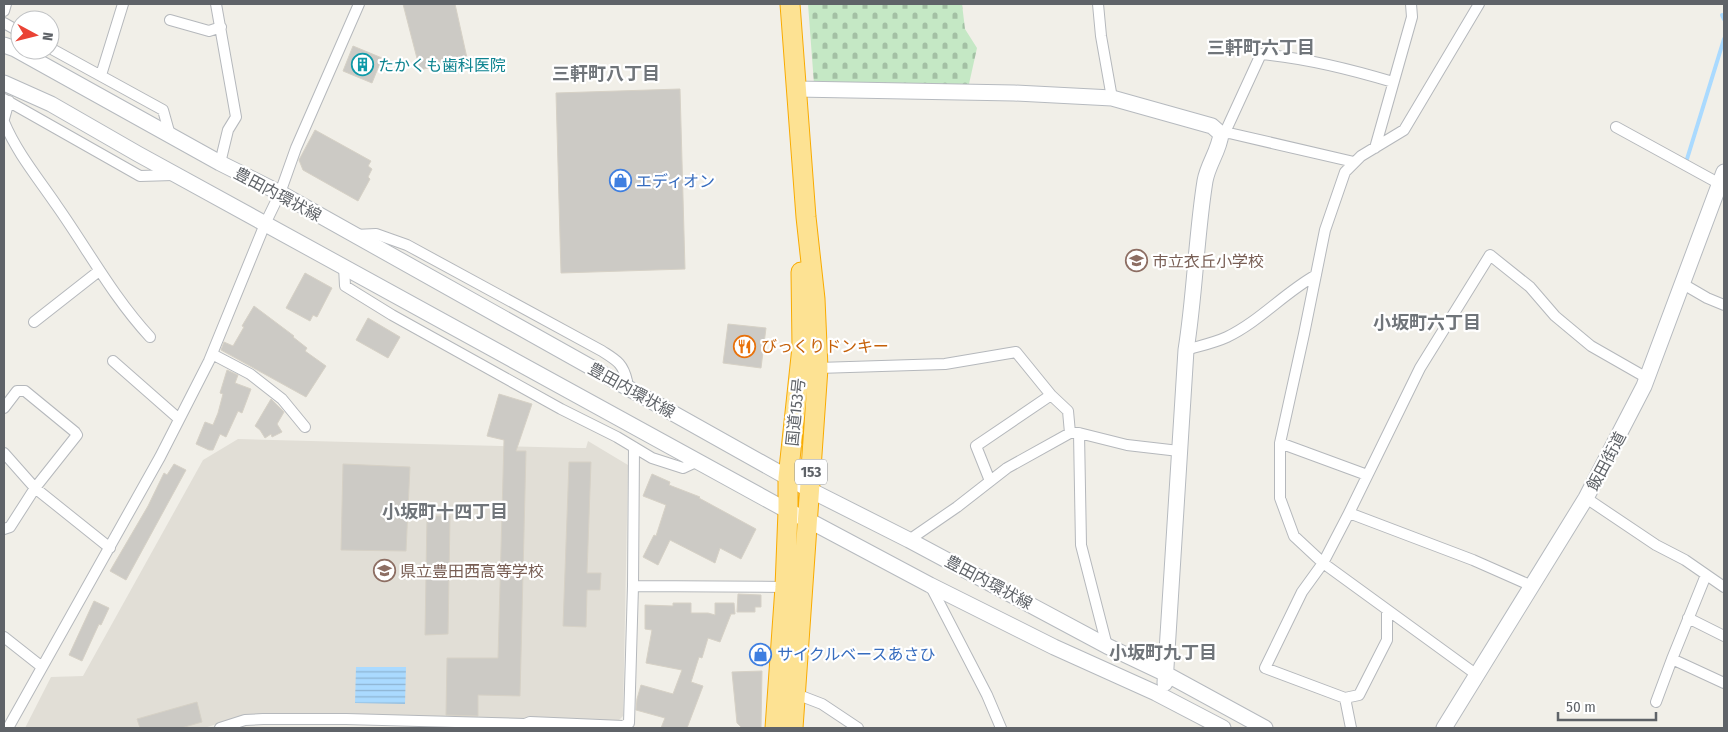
<svg xmlns="http://www.w3.org/2000/svg" width="1728" height="732" viewBox="0 0 1728 732" font-family="'Fira Sans Condensed','Noto Sans JP',sans-serif">
<defs>
<pattern id="cemetery-stones" width="16" height="16" patternUnits="userSpaceOnUse" patternTransform="scale(1.25)"><rect width="16" height="16" fill="#c5e8c5"/><path d="M2 7V4a2 2 0 0 1 4 0v3zM10 15v-3a2 2 0 0 1 4 0v3z" fill="#a3c0a4"/></pattern>
<pattern id="water-rules" width="6" height="5" patternUnits="userSpaceOnUse" patternTransform="scale(1.25)"><rect width="6" height="5" fill="#aadaff"/><path d="M0 2.5h6" fill="none" stroke="#8eb4d2"/></pattern>
</defs>
<rect width="100%" height="100%" fill="#f1efe8"/>
<!-- education -->
<path fill="#e1ded6" d="M238,439L578,448H586L588,441L628,465L623,716L617,722L240,717L204,728H25L51,677L83,676L203,460Z"/>
<!-- cemetery -->
<path fill="url(#cemetery-stones)" d="M808,4H962L965,29L977,48L969,84H814Z"/>
<!-- water -->
<path fill="url(#water-rules)" d="M356,667H406L405,704L355,703Z"/>
<g fill="none" stroke-linecap="round" stroke-linejoin="round">
<!-- stream -->
<path stroke="#aadaff" stroke-width="4" d="M1722,15L1724,19
M1687,159L1724,39"/>
</g>
<!-- building -->
<path fill="#cccac5" stroke="#d6d1c6" d="M403,4H455L467,58L420,70Z
M353,46L382,58L372,83L343,71Z
M680,89L685,269L561,273L556,93Z
M315,130L371,161L368,166L372,169L368,177L370,179L358,201L303,170L299,160Z
M305,273L332,288L317,317L313,315L310,321L286,308Z
M254,306L294,336L293,337L307,348L305,351L326,366L306,397L221,350L224,342L233,346L244,327L242,326Z
M368,318L400,337L388,358L356,340Z
M728,324L766,328L761,368L723,363Z
M227,370L238,375L235,383L251,389L242,413L238,411L226,437L220,434L213,450H209L196,444L205,422L213,425L218,413L223,394L220,393Z
M499,394L532,404L516,451H526L520,696L478,695V716L446,715L447,658H498L504,440L487,436Z
M271,399L284,412L277,424L282,432L272,437L271,434L265,438L260,430L255,426Z
M569,462H591L587,573H601L600,590H587L586,627L563,626Z
M174,464L186,470L126,580L110,571L148,506L164,473L167,475Z
M343,464L410,467L406,551L341,550Z
M652,474L670,482L669,485L700,497L699,498L756,529L741,559L720,548L715,563L670,540L658,565L643,557L654,535L656,536L666,505L643,496Z
M427,516H450L448,634L425,635Z
M738,594L761,595V607H755V612H737Z
M94,601L109,608L101,625L99,624L82,661L69,655Z
M673,603H691V613H708L715,615V603H734L735,614H731L720,642L708,638L702,658L699,657L691,682L703,686L687,728H661L665,718L636,710L637,699L641,685L673,694L682,670L646,663L652,630L645,629V605L673,606Z
M762,671L761,728H742L737,723L732,672Z
M197,702L202,722L181,728H140L137,719Z"/>
<g fill="none" stroke-linecap="round" stroke-linejoin="round">
<defs>
<path id="street" d="M216,4L236,117L228,130L220,163
M1098,4L1101,36L1112,98
M4,11L6,4
M170,20L209,31L221,27
M4,23L20,32
M50,48L163,110L170,135
M101,75L123,4
M4,99L140,176L173,175
M4,119L9,101
M4,122C17,153 38,178 57,206C88,250 113,297 150,337
M1616,127L1720,184
M1221,134L1227,128L1261,54C1305,58 1350,69 1393,82
M1221,134L1229,133L1354,162
M1375,148L1412,17L1411,4
M355,235L376,234L407,245L602,351C616,360 623,363 627,381L624,385
M344,266L345,286L392,315L561,409L617,437L652,458L683,468L698,461
M1683,284L1707,298L1724,305
M34,322L99,271
M1186,350C1199,346 1214,343 1227,337C1260,321 1284,293 1316,275
M212,354L250,374L282,399L305,427
M113,361L179,419
M818,368L945,364L1016,352L1051,395
M4,408L17,391H25L75,432L77,435L35,488L10,527L4,529
M1079,433L1081,545L1107,646
M1280,443L1367,475
M4,453L35,488L110,548
M990,481L976,446L1051,395L1068,411L1070,433
M1586,498L1656,545L1685,560L1724,587
M1349,513L1420,368L1490,255L1530,287L1555,316L1591,346L1647,378
M909,540L957,507L1007,468L1070,433H1079L1127,445L1179,451
M1706,575L1672,659L1724,683
M930,585L987,695L1001,728
M633,586L634,447
M1688,618L1724,636
M4,637L42,667
M1477,675L1323,563L1294,536L1280,498V443L1304,334L1325,230L1345,172L1361,156L1404,130L1479,4
M796,694L822,704L858,728
M1345,698L1359,695L1387,640V610
M1656,702L1672,659
M8,728L160,457L209,361L265,224L280,193L296,148L359,4
M220,728L245,720L263,719H346L525,724L530,722L623,726L629,723L633,586L785,587
M1351,728L1345,698L1265,668L1302,592L1323,563L1349,513L1473,560L1532,586"/>
<path id="secondary" d="M4,45L15,49L220,163L280,193L810,490L909,540L1107,646L1166,674L1265,728
M4,83L51,104L138,154L788,511L808,520L930,585L1054,647L1156,693L1223,728
M796,89L1014,93L1112,98L1212,126L1221,134C1219,151 1208,164 1205,181C1196,237 1195,294 1186,350L1165,683
M1444,728L1586,498L1644,386L1724,172"/>
<path id="highway" d="M790,4L806,217L815,299L818,368L793,728
M775,728L785,587L788,511V478L802,347L801,272"/>
</defs>
<!-- street casing -->
<use href="#street" stroke="#b5b8bc" stroke-width="12"/>
<!-- secondary casing -->
<use href="#secondary" stroke="#b6babf" stroke-width="17"/>
<!-- highway casing -->
<use href="#highway" stroke="#f9ab00" stroke-width="21"/>
<!-- street -->
<use href="#street" stroke="#fff" stroke-width="10"/>
<!-- secondary -->
<use href="#secondary" stroke="#fff" stroke-width="15"/>
<!-- highway -->
<use href="#highway" stroke="#fde293" stroke-width="19"/>
</g>
<!-- icons -->
<defs>
<symbol id="building-ring" viewBox="-11 -11 22 22"><circle r="9.5" fill="#fff" stroke="#0f9aa8" stroke-width="1.5"/><path d="M-4-6H4V6H1V3H-1V6H-4ZM-2.5-4.3h1.7v1.8h-1.7ZM.8-4.3h1.7v1.8H.8ZM-2.5-1h1.7V.8h-1.7ZM.8-1h1.7V.8H.8Z" fill="#0f9aa8"/></symbol>
<symbol id="shop-ring" viewBox="-11 -11 22 22"><circle r="9.5" fill="#fff" stroke="#3f7fe0" stroke-width="1.5"/><path d="M-5-2.5h2.3a2.7 3.5 0 0 1 5.4 0H5L5.5 6h-11ZM-1.5-2.5h3a1.5 2.3 0 0 0-3 0Z" fill="#3f7fe0"/></symbol>
<symbol id="school-ring" viewBox="-11 -11 22 22"><circle r="9.5" fill="#fff" stroke="#8d6e63" stroke-width="1.5"/><path d="M0-5L7-2L0 1L-7-2ZM-4 1L0 2.5L4 1V4Q0 6-4 4Z" fill="#8d6e63"/></symbol>
<symbol id="restaurant-ring" viewBox="-11 -11 22 22"><circle r="9.5" fill="#fff" stroke="#e8710a" stroke-width="1.5"/><path d="M-5-6h1v4h1v-4h1v4h1v-4h1v5L-1.5 .5V6h-2V.5L-5-1ZM5-6V6H3V1.5H1.5Q1.5-4 5-6Z" fill="#e8710a"/></symbol>
</defs>
<g fill-rule="evenodd">
<use href="#building-ring" x="350" y="52" width="25" height="25"/>
<use href="#shop-ring" x="608" y="168" width="25" height="25"/>
<use href="#school-ring" x="1124" y="248" width="25" height="25"/>
<use href="#restaurant-ring" x="732" y="334" width="25" height="25"/>
<use href="#school-ring" x="372" y="558" width="25" height="25"/>
<use href="#shop-ring" x="748" y="642" width="25" height="25"/>
</g>
<g text-anchor="middle" stroke-width="4.5" stroke-linejoin="round" paint-order="stroke">
<!-- shield labels -->
<rect fill="#fff" stroke="#8f9295" stroke-width="1" x="795" y="459.5" width="32" height="25" rx="4"/>
<g font-size="15" font-weight="bold" fill="#5f6368">
<text x="811" y="477">153</text>
</g>
<!-- culture labels -->
<g font-size="16" fill="#0d838f" stroke="#fff" text-anchor="start">
<text x="378" y="71">たかくも歯科医院</text>
</g>
<!-- shop labels -->
<g font-size="16" fill="#366cbe" stroke="#fff" text-anchor="start">
<text x="636" y="187">エディオン</text>
<text x="777" y="660">サイクルベースあさひ</text>
</g>
<!-- street labels -->
<g font-size="16" fill="#5f6368" stroke="#fff">
<text transform="translate(278 194) rotate(28)" y="6">豊田内環状線</text>
<text transform="translate(632 390) rotate(29)" y="6">豊田内環状線</text>
<text transform="translate(795 412) rotate(-84)" y="6">国道153号</text>
<text transform="translate(1606 461) rotate(-62)" y="6">飯田街道</text>
<text transform="translate(989 582) rotate(28)" y="6">豊田内環状線</text>
</g>
<!-- education labels -->
<g font-size="16" fill="#785e54" stroke="#fff" text-anchor="start">
<text x="1152" y="267">市立衣丘小学校</text>
<text x="400" y="577">県立豊田西高等学校</text>
</g>
<!-- food labels -->
<g font-size="16" fill="#c56008" stroke="#fff" text-anchor="start">
<text x="761" y="352">びっくりドンキー</text>
</g>
<!-- neighbourhood labels -->
<g font-size="18" font-weight="bold" fill="#70757a" stroke="#fff">
<text x="1261" y="54">三軒町六丁目</text>
<text x="606" y="80">三軒町八丁目</text>
<text x="1427" y="329">小坂町六丁目</text>
<text x="445" y="518">小坂町十四丁目</text>
<text x="1163" y="659">小坂町九丁目</text>
</g>
</g>
<!-- border -->
<rect width="1728" height="732" fill="none" stroke="#5f6368" stroke-width="10"/>
<!-- north arrow -->
<g transform="translate(35 35) rotate(97)"><circle r="24" fill="#ffffff" stroke="#bfc1c3"/>
<path d="M0-4L9 19L0 12L-9 19Z" fill="#ea4335"/>
<text y="-8" font-size="14" font-weight="bold" text-anchor="middle" fill="#5f6368">N</text>
</g>
<!-- scale -->
<path d="M1558 712v8h98v-8" fill="none" stroke="#5f6368" stroke-width="2.5"/>
<text x="1566" y="712" font-size="15" fill="#5f6368" stroke="#ffffff" stroke-width="4" paint-order="stroke">50 m</text>
</svg>
